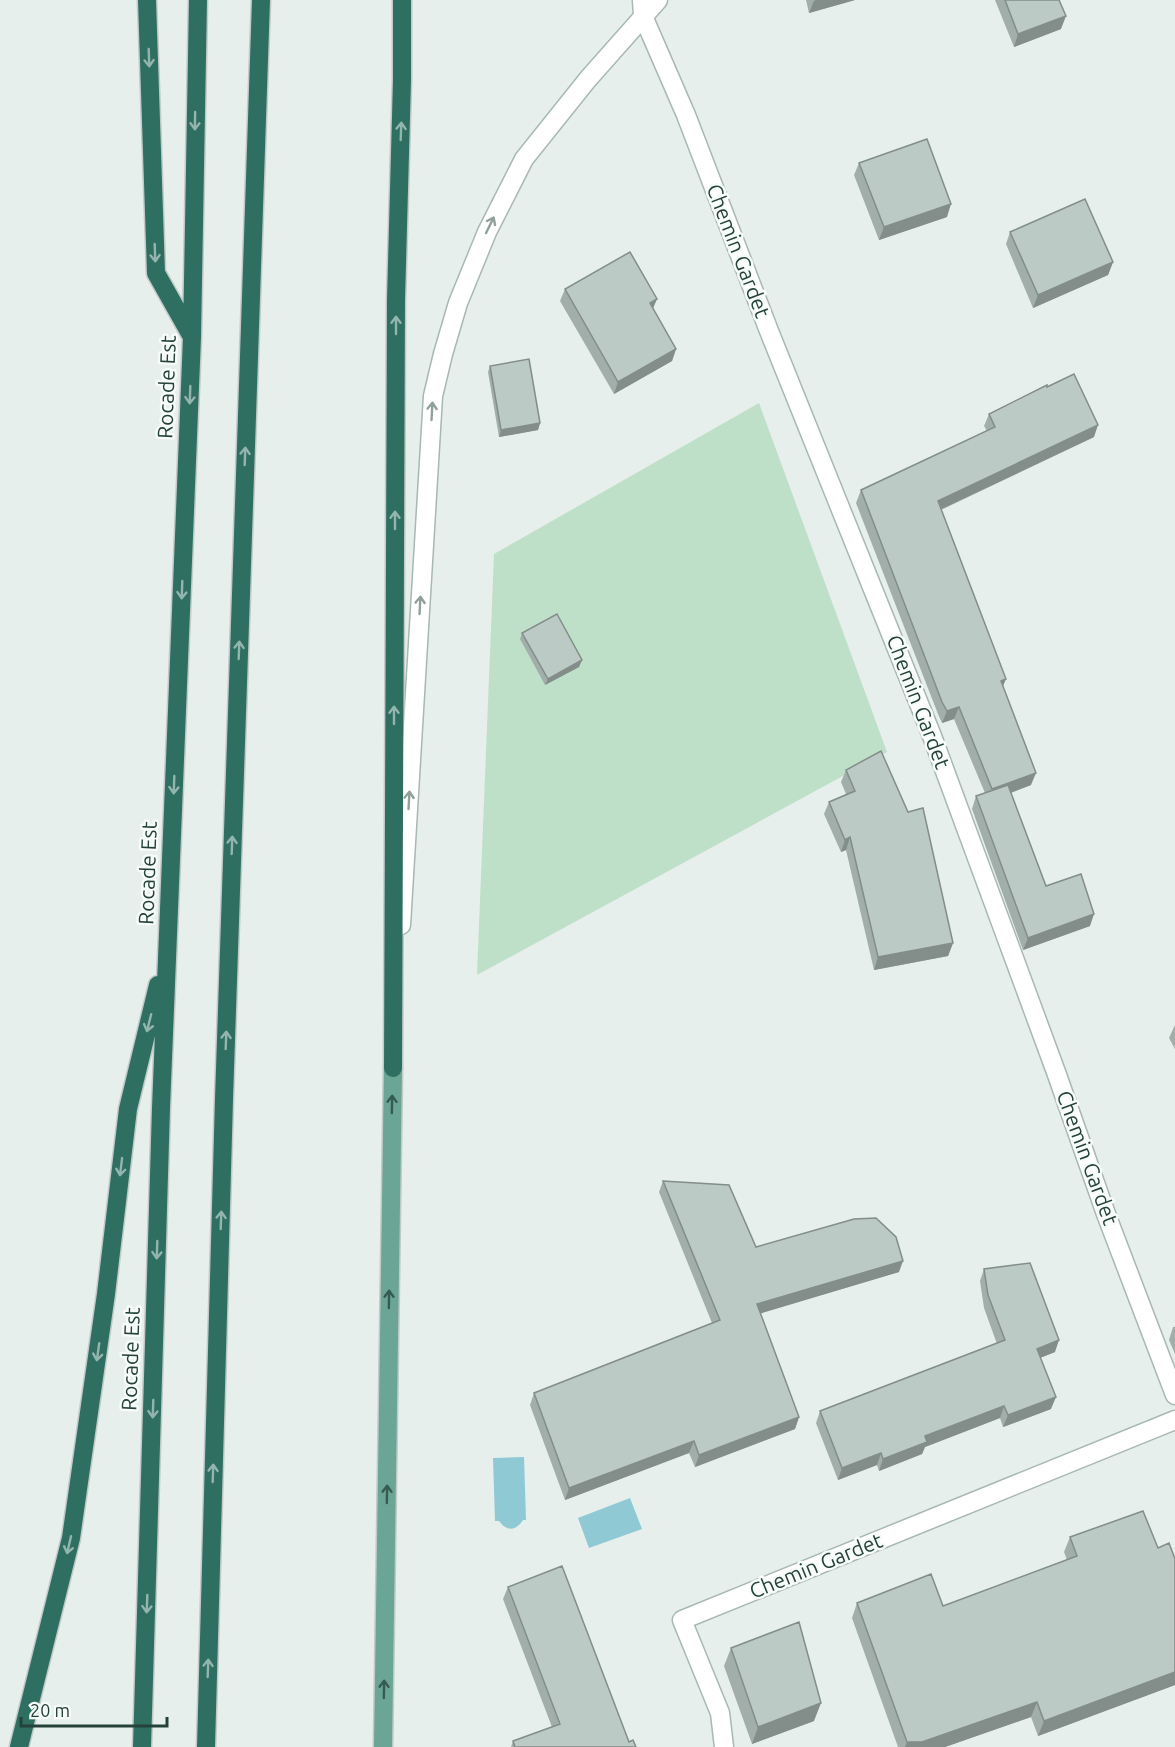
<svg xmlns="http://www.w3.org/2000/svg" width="1175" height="1747" viewBox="0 0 1175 1747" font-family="Ubuntu,sans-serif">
<rect width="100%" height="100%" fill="#e6efeb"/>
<!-- garden -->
<path fill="#bfe0c8" d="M759,403L887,752L477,975L494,554Z"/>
<!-- water -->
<path fill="#8ec9d4" d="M524,1457L526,1520H523C516,1531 507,1532 499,1521H495L493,1458Z
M630,1498L642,1529L589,1548L578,1518Z"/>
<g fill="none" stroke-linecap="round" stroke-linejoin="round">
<defs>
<path id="minor" d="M642,0L643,16L686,115L769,331L932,736L1056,1072L1106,1214L1175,1395
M401,925L433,396L443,354L458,303L487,232L524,159L588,79L658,0
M724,1747L720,1713L682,1620L1175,1420"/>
<path id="major" d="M383,1747L393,1068"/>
<path id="highway" d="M147,0L156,273L192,337
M393,1068L396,300L402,80V0
M19,1747L71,1538L106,1294L128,1109L158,985
M142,1747L161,1108L192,337L198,0
M206,1747L224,1099L261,0"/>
</defs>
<!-- minor casing -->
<use href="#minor" stroke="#a8b8b2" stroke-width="21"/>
<!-- major casing -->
<use href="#major" stroke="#c2cac8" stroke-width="21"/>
<!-- highway casing -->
<use href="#highway" stroke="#c2cac8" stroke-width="21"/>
<!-- minor -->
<use href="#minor" stroke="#fff" stroke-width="18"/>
<!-- major -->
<use href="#major" stroke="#6aa596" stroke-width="18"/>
<!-- highway -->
<use href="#highway" stroke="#2f6f62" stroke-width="18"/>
</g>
<!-- wall -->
<path fill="#a1aea9" d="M806,0H855L809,13Z
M995,0H1059L1061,29L1014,47Z
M859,163L947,217L879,240L854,175Z
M1010,232L1113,262L1108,275L1033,308L1006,244Z
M565,289L653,309L676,349L672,361L614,394L560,301Z
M490,366L540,423L538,430L499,437L488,372Z
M1047,387L1094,437L941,510L1003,687L1031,785L1011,793L1046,886L1090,926L1023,950L972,809L976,796L985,793L954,719L942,723L938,714L856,503L861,490L987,431L984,426L989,414Z
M522,633L582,660L579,667L545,685L520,639Z
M846,770L953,943L948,956L874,970L846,850L841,852L824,814L829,802L846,794L841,782Z
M1175,1025V1049L1169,1038Z
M663,1181L756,1247L899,1272L760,1313L799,1417L795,1429L695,1467L689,1453L565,1500L530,1405L534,1393L712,1323L659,1192Z
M984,1269L1055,1352L1040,1358L1051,1409L1003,1427L1000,1418L925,1447L922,1454L879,1471L877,1465L838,1480L816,1423L820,1411L997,1344L984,1308L980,1281Z
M1173,1327H1175V1354L1169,1340Z
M1070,1537L1158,1548L1175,1559V1685L1038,1736L1031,1717L945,1747H898L852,1618L857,1603L943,1606L1067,1560L1064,1552Z
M508,1587L629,1742L636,1747H511L513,1741L552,1727L503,1599Z
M731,1648L814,1721L752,1744L724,1666Z"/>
<!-- shaded-wall -->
<path fill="#838d89" d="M816,0H855L809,13L814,1Z
M1066,16L1061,29L1014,47L1018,34Z
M951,204L947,217L879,240L884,227Z
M1113,262L1108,275L1033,308L1038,295Z
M657,299L652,311L650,303Z
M676,349L672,361L614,394L618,382Z
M540,423L538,430L499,437L501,430Z
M1098,425L1094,437L933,513L938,501Z
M582,660L579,667L545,685L548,679Z
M1006,679L1001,691V681Z
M959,707L954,719L942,723L947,711Z
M1036,773L1031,785L988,801L992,789Z
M850,837L846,850L841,852L845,840Z
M1094,914L1090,926L1023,950L1028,938Z
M953,943L948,956L874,970L878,957Z
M903,1261L899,1272L752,1316L757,1304Z
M1059,1340L1055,1352L1032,1361L1037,1349Z
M1056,1397L1051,1409L1003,1427L1008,1415Z
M1004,1406L1000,1418L925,1447L922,1454L879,1471L883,1459L925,1436Z
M799,1417L795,1429L695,1467L699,1455Z
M694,1441L689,1453L565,1500L569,1488Z
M881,1453L877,1465L838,1480L842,1468Z
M1175,1672V1685L1038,1736L1044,1721Z
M1037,1702L1031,1717L945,1747H905L907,1742Z
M821,1703L814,1721L752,1744L758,1727Z"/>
<!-- building -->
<path fill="#bbcac4" stroke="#838d89" stroke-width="1.5" d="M1005,0H1059L1066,16L1018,34Z
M927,139L951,204L884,227L859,163Z
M1085,199L1113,262L1038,295L1010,232Z
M630,252L657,299L650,303L676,349L618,382L565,289Z
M529,359L540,423L501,430L490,366Z
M1074,374L1098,425L938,501L1006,679L1001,681L1036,773L992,789L959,707L947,711L942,702L861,490L995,427L989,414L1047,385V387Z
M557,614L582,660L548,679L522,633Z
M881,751L908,812L923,808L953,943L878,957L850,837L845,840L829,802L855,791L846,770Z
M1008,785L1046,886L1081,874L1094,914L1028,938L976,796Z
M663,1181L729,1185L756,1247L854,1219L876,1218L896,1237L903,1261L757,1304L799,1417L699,1455L694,1441L569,1488L534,1393L720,1320Z
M1030,1263L1059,1340L1037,1349L1056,1397L1008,1415L1004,1406L925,1436L927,1442L883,1459L881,1453L842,1468L820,1411L1005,1340L988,1295L984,1269Z
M1143,1511L1158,1548L1169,1543L1175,1559V1672L1044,1721L1037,1702L922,1742H907L857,1603L931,1574L943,1606L1077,1556L1070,1537Z
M562,1566L629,1742L633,1740L636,1747H515L513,1741L560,1724L508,1587Z
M799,1622L821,1703L758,1727L731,1648Z"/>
<!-- one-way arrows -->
<defs><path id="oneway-shaft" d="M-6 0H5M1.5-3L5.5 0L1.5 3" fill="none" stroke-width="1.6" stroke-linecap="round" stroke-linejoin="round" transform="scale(1.5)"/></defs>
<g stroke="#93b5ae">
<use href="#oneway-shaft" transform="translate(149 58) rotate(88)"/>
<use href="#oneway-shaft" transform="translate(195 121) rotate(91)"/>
<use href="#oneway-shaft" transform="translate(401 131) rotate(-88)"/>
<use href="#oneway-shaft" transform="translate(155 253) rotate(88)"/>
<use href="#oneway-shaft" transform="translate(396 325) rotate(-90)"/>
<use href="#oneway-shaft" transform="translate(190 395) rotate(92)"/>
<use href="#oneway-shaft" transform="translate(245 456) rotate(-88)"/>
<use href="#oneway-shaft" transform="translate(395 520) rotate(-90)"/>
<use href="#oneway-shaft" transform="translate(182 590) rotate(92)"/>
<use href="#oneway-shaft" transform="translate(239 650) rotate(-88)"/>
<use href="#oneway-shaft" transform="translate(394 715) rotate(-90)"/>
<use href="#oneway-shaft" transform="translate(174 785) rotate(92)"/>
<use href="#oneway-shaft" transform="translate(232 845) rotate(-88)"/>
<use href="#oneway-shaft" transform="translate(149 1023) rotate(104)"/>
<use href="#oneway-shaft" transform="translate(226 1040) rotate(-88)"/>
<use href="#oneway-shaft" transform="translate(121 1167) rotate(97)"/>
<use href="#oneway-shaft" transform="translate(221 1220) rotate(-88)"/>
<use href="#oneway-shaft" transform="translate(157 1250) rotate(92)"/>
<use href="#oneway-shaft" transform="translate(98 1352) rotate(98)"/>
<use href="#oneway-shaft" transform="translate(153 1409) rotate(92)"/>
<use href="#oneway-shaft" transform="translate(213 1473) rotate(-88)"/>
<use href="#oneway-shaft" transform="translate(69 1545) rotate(103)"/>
<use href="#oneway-shaft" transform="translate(147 1604) rotate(92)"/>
<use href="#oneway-shaft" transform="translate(208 1668) rotate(-88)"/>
</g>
<g stroke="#92a09c">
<use href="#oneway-shaft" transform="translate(490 225) rotate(-64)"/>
<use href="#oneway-shaft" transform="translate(432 411) rotate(-87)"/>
<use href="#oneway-shaft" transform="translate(420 605) rotate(-87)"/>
<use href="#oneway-shaft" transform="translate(409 800) rotate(-87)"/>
</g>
<g stroke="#365b51">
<use href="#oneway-shaft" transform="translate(392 1104) rotate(-89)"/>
<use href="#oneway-shaft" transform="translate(389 1299) rotate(-89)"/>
<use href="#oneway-shaft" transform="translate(387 1494) rotate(-89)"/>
<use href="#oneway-shaft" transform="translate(384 1689) rotate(-89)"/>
</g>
<g text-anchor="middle" stroke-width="5" stroke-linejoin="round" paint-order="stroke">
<!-- street labels -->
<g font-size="21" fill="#24423a" stroke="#f7fbf9">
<text transform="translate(738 251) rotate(69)" y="7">Chemin Gardet</text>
<text transform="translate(167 387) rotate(-88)" y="7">Rocade Est</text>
<text transform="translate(918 702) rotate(69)" y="7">Chemin Gardet</text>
<text transform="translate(148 873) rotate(-88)" y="7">Rocade Est</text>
<text transform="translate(1087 1158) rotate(70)" y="7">Chemin Gardet</text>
<text transform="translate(131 1359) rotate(-88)" y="7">Rocade Est</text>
<text transform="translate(816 1566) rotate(-22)" y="7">Chemin Gardet</text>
</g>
</g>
<!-- scale -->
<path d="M21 1717v9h146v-9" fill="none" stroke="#24423a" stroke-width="3"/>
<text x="30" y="1717" font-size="18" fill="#24423a" stroke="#f7fbf9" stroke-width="4.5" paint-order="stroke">20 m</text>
</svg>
